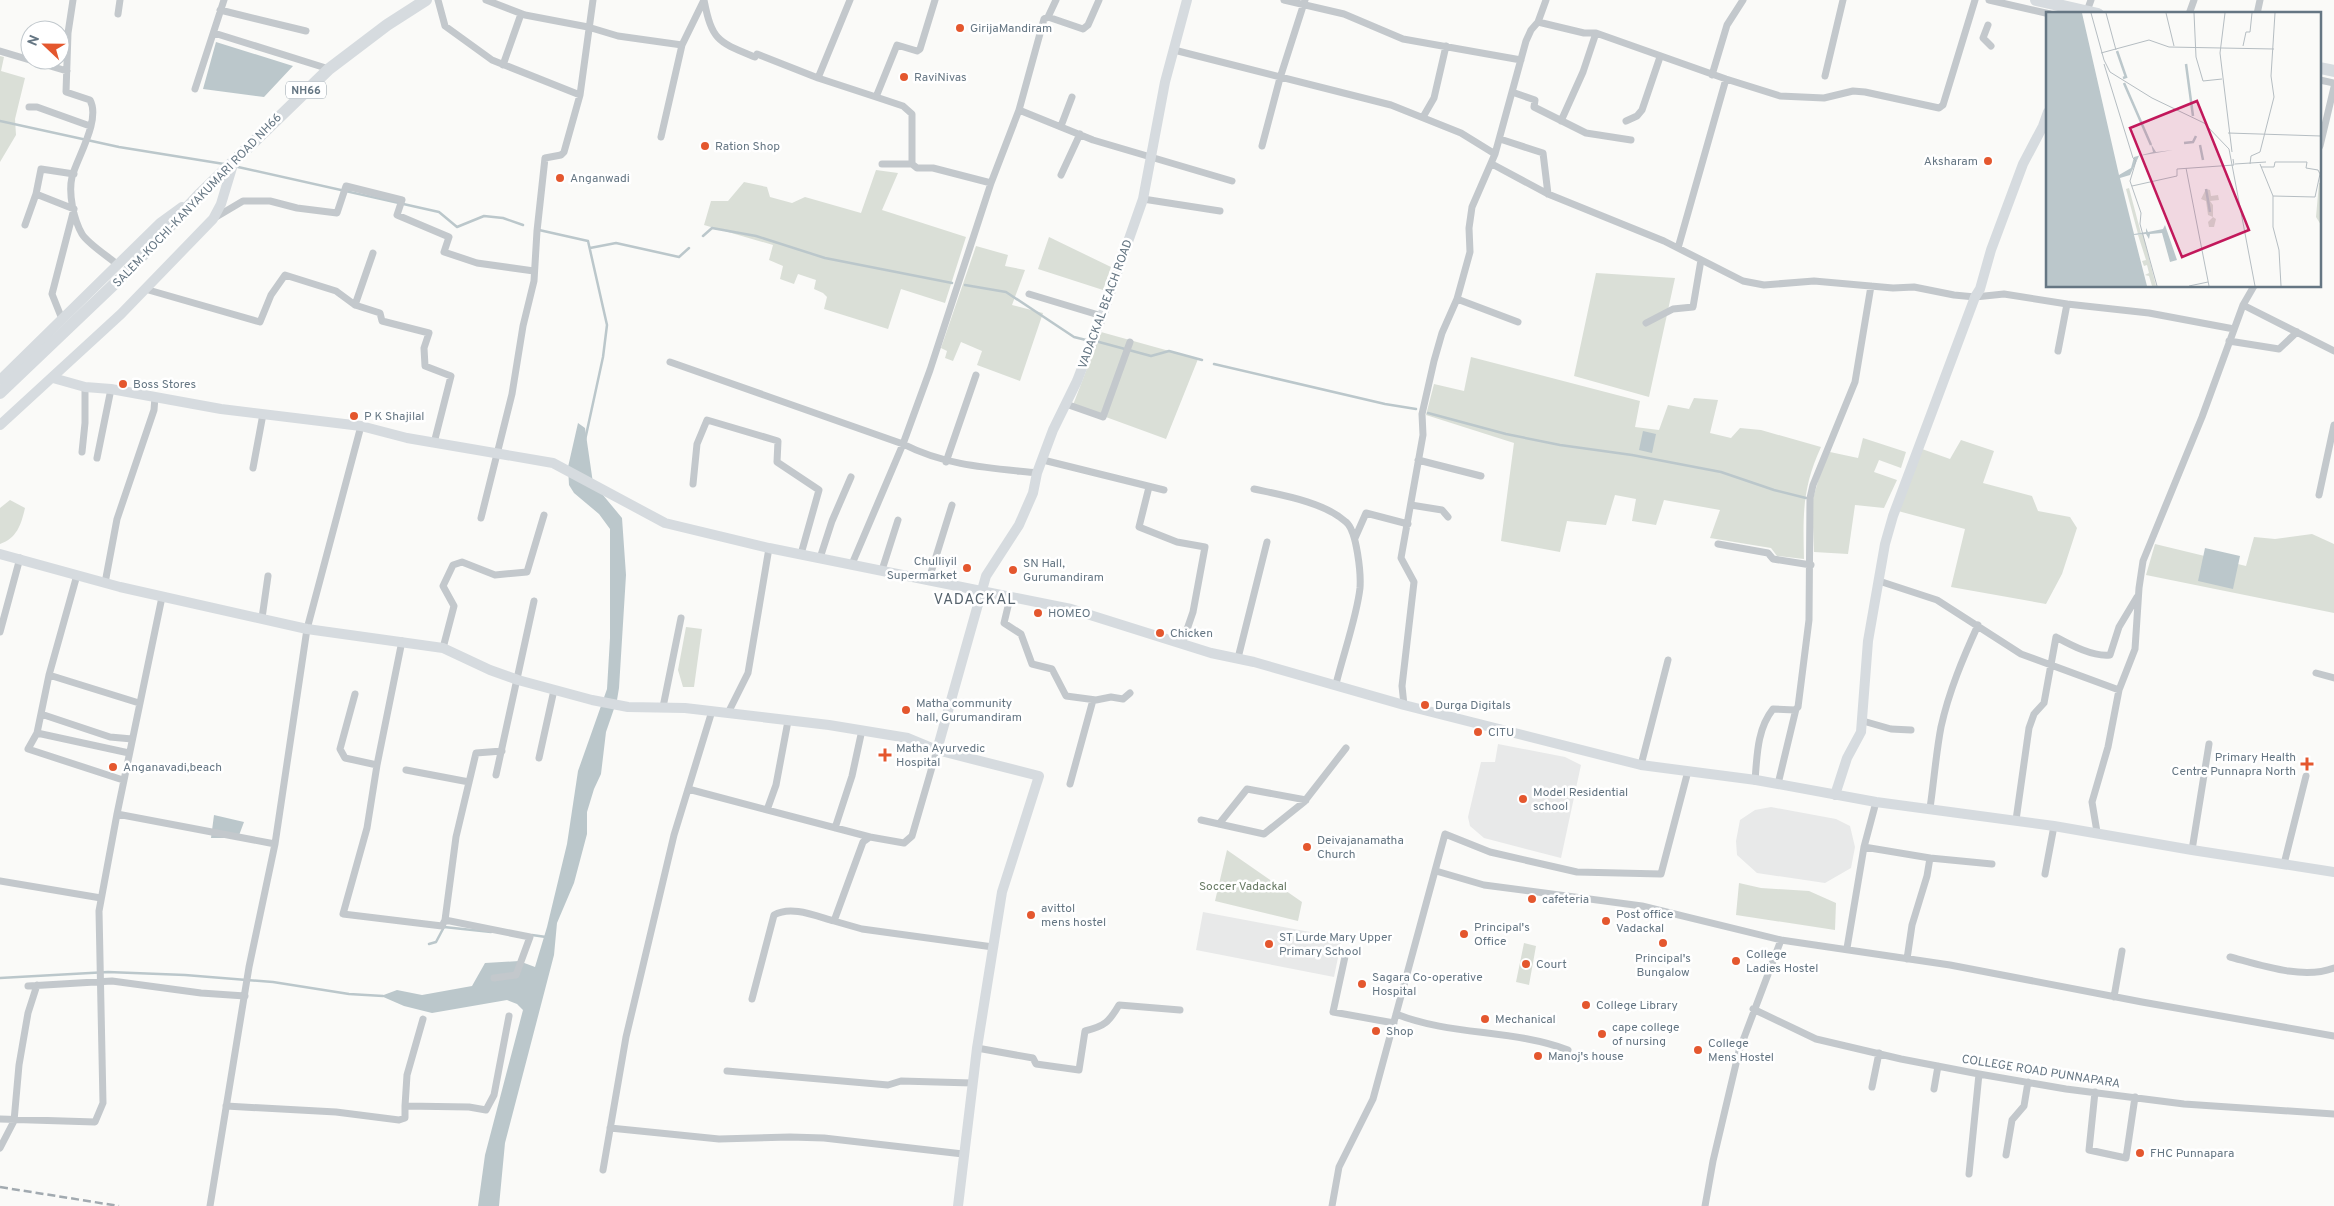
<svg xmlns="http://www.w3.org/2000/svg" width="2334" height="1206" viewBox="0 0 2334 1206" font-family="Overpass,sans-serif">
<rect width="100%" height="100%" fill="#fafaf8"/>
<!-- built -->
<path fill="#e8e9e9" d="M1498,744L1565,757L1581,765L1561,858L1484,838L1470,826L1468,817L1481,762H1495Z
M1771,807L1836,819L1850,826L1855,847L1851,868L1825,883L1757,873L1737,855L1736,841L1740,820L1755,810Z
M1203,912L1342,938L1334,977L1196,950Z"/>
<!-- green -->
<path fill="#dadfd7" d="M0,56L4,57L1,71L25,78L15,119L16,135L0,162Z
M876,170L898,173L882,210L966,237L945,303L901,289L888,329L824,309L827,297L823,293L814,289L816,280L798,274L794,284L780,279L783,266L769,260L773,245L704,225L711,201H728L744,182L767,187L770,197L792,203L805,197L861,213Z
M1049,237L1111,267L1103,290L1038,269Z
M976,246L1008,255L1005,266L1025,270L1012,305L1043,313L1020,381L977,365L982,351L961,342L953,361L945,358L947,351L941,348Z
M1596,273L1675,278L1649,397L1574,376Z
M1101,332L1198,359L1166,439L1073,405Z
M1471,357L1640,401L1635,427L1659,430L1668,405L1689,409L1694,398L1718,400L1710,433L1731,438L1740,428L1761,430L1821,447C1802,488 1803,515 1804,559L1777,556L1771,548L1710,538L1720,510L1664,500L1656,525L1632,521L1636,499L1615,495L1606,525L1567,521L1560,552L1501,541L1514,443L1426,415L1434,384L1464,391Z
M1863,438L1906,452L1901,468L1879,460L1874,472L1897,480L1884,508L1855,505L1848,554L1814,552L1812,502L1821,471L1830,452L1858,458Z
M1961,440L1994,451L1983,483L2032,496L2038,511L2070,517L2077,528L2062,574L2046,604L1951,587L1965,529L1898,511L1922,449L1950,459Z
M10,500L25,508C21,525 17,538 0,544V508Z
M2312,534L2334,544V613L2146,575L2155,544L2246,566L2254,537L2275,539Z
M686,627L702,629L694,687H683L678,670Z
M1227,850L1302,902L1298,921L1215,901Z
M1739,883L1761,888L1809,891L1836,903L1835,930L1736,915Z
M1524,943L1536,946L1529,985L1516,982Z"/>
<!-- water -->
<path fill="#bbc7cb" d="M216,42L293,66L264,97L203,89Z
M578,423L585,428L593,483L622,518L626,575L619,688L617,700L606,732L601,774L594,789L587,812V834L574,883L557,923L554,955L505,1143L499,1206H478L485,1155L523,1010L517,1004L507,1000L432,1013L404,1006L381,996L397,990L422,995L472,986L485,963L519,961L535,967L547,927L567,844L578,771L607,689L610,638V529L599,514L574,493L569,485L568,467Z
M1643,431L1656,434L1652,453L1639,450Z
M2205,548L2240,556L2233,589L2198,581Z
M214,815L244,822L238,838H211Z"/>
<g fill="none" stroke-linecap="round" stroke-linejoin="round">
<!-- stream -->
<path stroke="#bbc7cb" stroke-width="2.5" d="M0,121L119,147L224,164
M238,167L439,212L457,227L484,216L503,218L523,225
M539,230L588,241L607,325L603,357L585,440
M703,236L712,228L756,236L825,258L952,283
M590,248L616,243L679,257L689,248
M965,285L1006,292L1074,337L1086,340
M1099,342L1151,356L1169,351L1202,360
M1214,364L1385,404L1416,409
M1428,413L1506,434L1560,445L1632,455L1721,472L1774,490L1806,498
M532,935L546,937
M429,944L436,942L444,927L491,932
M0,978L108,972L185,975L273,982L349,994L383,996"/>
<!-- street -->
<path stroke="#c3c8cc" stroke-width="7" d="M73,0L68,33L66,92L90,100C101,120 77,158 72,177C68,194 74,220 82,234C88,244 109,257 118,265
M438,0L445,26L492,60L580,95
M486,0L525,15L588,27L618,36L682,45L661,137
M704,0C712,41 718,42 755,57
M1284,0L1344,14L1403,39L1521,60
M1989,0L2050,14
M220,10L306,31
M2087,11L2091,0
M118,14L120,0
M2189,14L2194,0
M2257,14L2260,0
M1048,17L1056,0
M1538,22L1584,33H1596L1726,79L1780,96L1824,98L1853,91L1865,92L1939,108L1943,105L1975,0
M1988,25L1983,38L1991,46
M214,33L329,69
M682,45L704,0
M1174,50L1391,105L1461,133L1495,154
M0,51L67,71
M757,54L818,78L876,97L897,45L917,51L920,49L935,0
M503,65L521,14
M1712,75L1727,25L1743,0
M1825,76L1843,0
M818,78L850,0
M2320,80L2334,83
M195,89L224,0
M1512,92L1535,100L1534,107L1586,133L1631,140
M876,97L903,106L912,114V164L917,168H933L991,183L1019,110L1093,140L1232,181
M29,107H37L90,126
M1019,110L1044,19L1048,17L1083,29L1088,25L1099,0
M1423,117L1434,98L1446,46
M1561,121L1583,72L1596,33
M1626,121L1637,116L1642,110L1660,57
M1061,126L1072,97
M1500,139L1543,153L1548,194
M1262,146L1280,78L1305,0
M2320,146L2334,87
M882,164H912
M1492,164L1548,194L1664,241L1743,281L1764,285L1814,281L1893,288L1914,287L1954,295L1975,297L2004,294L2067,304L2149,313L2234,329
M1061,175L1080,134
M36,194L41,169L74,174
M1143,199L1220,211
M216,217L243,201H270L297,208L337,213L346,186L402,200L397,215L449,237L444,252L477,263L534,271
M25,225L36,194L74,209
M1678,248L1726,79
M373,253L355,305L380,313L382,321L429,333L424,348L425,366L451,376L434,443
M145,289L260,322L271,295L285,275L336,291L355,305
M1029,294L1102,316
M1457,299L1518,322
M2243,305L2334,351
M62,319L52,294L74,209
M1646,323L1673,309L1693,307L1701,260
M2229,341L2279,349L2297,332
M2058,351L2067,304
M670,362L903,444C946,466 990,468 1037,473
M1066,404L1103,417L1130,342
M82,452L85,423V387
M97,458L111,389
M1043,460L1164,490
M1418,460L1481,476
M946,462L976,375
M253,468L263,414
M693,484L697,444L707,420L778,441L777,462L819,490L801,554
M1149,487L1139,527L1177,542L1205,547L1193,612L1182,644
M1254,489C1282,495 1324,502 1346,522C1357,531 1361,574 1360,588C1357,616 1343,655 1336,684
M2319,495L2334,425
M1411,505L1442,510L1448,517
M481,518L512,394L523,326L534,281L537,231L545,158L561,155L564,152L580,95L593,0
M1355,538L1366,513L1408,524
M1718,544L1768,553L1773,559L1811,565
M820,558L832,521L851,477
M852,564L903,444L930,370L991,183
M882,570L898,520
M929,579L952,505
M1879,581L1937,600L2021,654L2119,690
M105,583L117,519L154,410L155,397
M162,597L117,814L275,844
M1010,598L1004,623L1021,634L1032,664L1052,669L1066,696L1096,700L1111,697L1123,699L1130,693
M262,618L268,576
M0,632L20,558
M402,641L377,765L367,828L343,914L442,926L445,920L530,937L516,975L494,978
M443,648L454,606L443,586L453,565L462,562L495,575L527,572L544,515
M1238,658L1267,542
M2316,673L2334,678
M49,675L77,575
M355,694L340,749L345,758L377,765
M1404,705L1402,686L1414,582L1401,558L1423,435L1422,414L1434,361L1442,333L1457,299L1470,252L1469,228L1472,207L1495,154L1526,41L1531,30L1538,22L1546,0
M663,707L681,618
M728,713L748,673L769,548
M41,714L110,737L132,739
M1863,721L1891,729L1911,730
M37,733L129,753
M539,758L554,690
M1641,765L1668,660
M406,770L469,782
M496,775L534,601
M123,780L28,749L37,733L49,675L139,703
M1755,781C1757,756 1757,729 1773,709L1795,710L1798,707L1809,620L1810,498L1813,485L1855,382L1871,286
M1070,784L1093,700
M1778,784L1796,709
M688,789L870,837
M1930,808C1934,781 1936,753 1941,727C1949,691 1963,658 1978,625
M767,810L776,785L788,721
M1201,820L1264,834L1304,802L1346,748
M2016,820L2029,728L2034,714L2044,703L2056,637C2071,645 2093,657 2110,655L2119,627L2137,597
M1219,824L1247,789L1306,800
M835,828L852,776L862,730
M2097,832L2092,802L2108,747L2119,690L2135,649L2139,588L2143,561L2202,417L2243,305L2254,286
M1864,847L1930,858L1992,864
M2192,850L2209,744
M2284,864L2306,776
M1436,871L1484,885L1642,906L1781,940L1950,965L2142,1002L2334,1036
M2045,874L2054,826
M0,881L101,898
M445,920L456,837L476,753L502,751
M834,921L862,929L993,947
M1847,948L1864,847L1876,802
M1346,952L1333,1012L1394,1023
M2230,957C2260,965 2303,980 2334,968
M1907,959L1912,925L1927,876L1930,858
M28,986L112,981L201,993L245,996
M2114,997L2122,951
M752,999L774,915C791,905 816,916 834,921L863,842L870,837L904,843L912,836L937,750
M1753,1009L1816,1039L1901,1059L1979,1074L2066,1089L2184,1104L2334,1114
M1396,1014C1451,1036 1513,1029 1568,1050
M977,1048L1033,1058L1036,1064L1079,1070L1085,1031C1105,1026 1109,1022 1119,1005L1180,1010
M727,1071L888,1085L901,1081L972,1083
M1872,1087L1879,1053
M1934,1089L1938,1066
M2095,1092L2089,1150L2126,1158L2135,1097
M226,1106L336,1112L399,1120L405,1118V1106L469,1107L486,1110L494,1095L509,1016
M405,1106L407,1075L423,1019
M0,1119L95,1122L103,1103L99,911L117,814
M610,1128L719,1139L790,1137L824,1138L963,1154
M0,1148L14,1121L19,1065L28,1013L37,985
M2006,1155L2012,1120L2024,1106L2028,1082
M603,1170L626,1037L674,835L712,711
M1969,1174L1979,1074
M210,1206L249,967L275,844L307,629L361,426
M1332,1206L1339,1167L1373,1099L1445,834L1490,852L1577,872L1661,874L1688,771
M1705,1206L1713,1161L1739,1051L1781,940"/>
<!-- secondary -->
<path stroke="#d6dbdf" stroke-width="10" d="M53,378L85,387L111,389L221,409L361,426L407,438L553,463L665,523L769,548L1071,609L1211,653L1254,662L1404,705L1641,765L1756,780L1876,802L2054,826L2192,850L2334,872
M0,380L160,223L182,207
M0,425L121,314L213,219L221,204L234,161
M0,554L120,587L307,629L443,648L490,670L518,680L592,700L628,707L685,708L829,725L908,738L937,750L1039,776L1002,892L977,1048L958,1206
M937,750L986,576L1019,525L1033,493L1037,473L1053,430L1077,381L1102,316L1143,199L1165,82L1187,0
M1835,795L1847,758L1861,732L1868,641L1885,544L1893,516L1975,297L1980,289L1991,250L2023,164L2043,126L2048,112"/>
<!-- highway -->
<path stroke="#d6dbdf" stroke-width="12" d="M2036,0L2098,14
M2320,68L2334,71
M0,393L128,271L199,195L329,69L387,25L426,0"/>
<!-- rail -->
<path stroke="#a2aab0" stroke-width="2.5" stroke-dasharray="8 4" stroke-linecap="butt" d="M0,1187L119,1206"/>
</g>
<!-- markers -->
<g fill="#e4572e" stroke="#fff" stroke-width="2">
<circle cx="960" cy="28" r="5"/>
<circle cx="904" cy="77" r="5"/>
<circle cx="705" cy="146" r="5"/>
<circle cx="1988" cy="161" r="5"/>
<circle cx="560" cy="178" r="5"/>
<circle cx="123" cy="384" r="5"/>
<circle cx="354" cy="416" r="5"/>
<circle cx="967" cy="568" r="5"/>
<circle cx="1013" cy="570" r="5"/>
<circle cx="1038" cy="613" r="5"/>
<circle cx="1160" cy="633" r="5"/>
<circle cx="1425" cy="705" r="5"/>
<circle cx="906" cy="710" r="5"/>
<circle cx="1478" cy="732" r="5"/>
<path d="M882.5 747.5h5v5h5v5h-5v5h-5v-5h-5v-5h5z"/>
<path d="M2304.5 756.5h5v5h5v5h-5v5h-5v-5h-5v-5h5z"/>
<circle cx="113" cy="767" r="5"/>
<circle cx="1523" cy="799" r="5"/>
<circle cx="1307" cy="847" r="5"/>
<circle cx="1532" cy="899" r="5"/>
<circle cx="1031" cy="915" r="5"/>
<circle cx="1606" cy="921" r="5"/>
<circle cx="1464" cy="934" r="5"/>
<circle cx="1663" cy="943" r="5"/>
<circle cx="1269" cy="944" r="5"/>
<circle cx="1736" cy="961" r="5"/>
<circle cx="1526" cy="964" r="5"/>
<circle cx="1362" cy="984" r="5"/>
<circle cx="1586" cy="1005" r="5"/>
<circle cx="1485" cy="1019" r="5"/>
<circle cx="1376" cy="1031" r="5"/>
<circle cx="1602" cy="1034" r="5"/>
<circle cx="1698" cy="1050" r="5"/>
<circle cx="1538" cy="1056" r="5"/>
<circle cx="2140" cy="1153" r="5"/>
</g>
<g text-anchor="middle" stroke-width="5" stroke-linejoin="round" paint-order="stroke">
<!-- shield labels -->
<rect fill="#fff" stroke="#939fa8" stroke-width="1" x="286" y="81.5" width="40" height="17" rx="4"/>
<g font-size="11" font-weight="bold" fill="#657683">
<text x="306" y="94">NH66</text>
</g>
<!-- poi labels -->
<g font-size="12" fill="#657683" stroke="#fff" text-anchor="start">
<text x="970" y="32">GirijaMandiram</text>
<text x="914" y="81">RaviNivas</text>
<text x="715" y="150">Ration Shop</text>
<text x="1978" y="165" text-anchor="end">Aksharam</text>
<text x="570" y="182">Anganwadi</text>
<text x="133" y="388">Boss Stores</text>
<text x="364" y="420">P K Shajilal</text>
<text x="957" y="565" text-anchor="end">Chulliyil<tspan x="957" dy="14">Supermarket</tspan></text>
<text x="1023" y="567">SN Hall,<tspan x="1023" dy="14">Gurumandiram</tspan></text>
<text x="1048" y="617">HOMEO</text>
<text x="1170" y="637">Chicken</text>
<text x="916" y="707">Matha community<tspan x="916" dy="14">hall, Gurumandiram</tspan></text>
<text x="1435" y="709">Durga Digitals</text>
<text x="1488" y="736">CITU</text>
<text x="896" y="752">Matha Ayurvedic<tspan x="896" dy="14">Hospital</tspan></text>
<text x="2296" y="761" text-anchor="end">Primary Health<tspan x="2296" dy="14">Centre Punnapra North</tspan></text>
<text x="123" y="771">Anganavadi,beach</text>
<text x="1533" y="796">Model Residential<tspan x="1533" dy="14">school</tspan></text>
<text x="1317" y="844">Deivajanamatha<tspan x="1317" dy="14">Church</tspan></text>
<text x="1542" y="903">cafeteria</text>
<text x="1041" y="912">avittol<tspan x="1041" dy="14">mens hostel</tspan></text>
<text x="1616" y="918">Post office<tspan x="1616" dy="14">Vadackal</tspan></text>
<text x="1474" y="931">Principal's<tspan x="1474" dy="14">Office</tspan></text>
<text x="1279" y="941">ST Lurde Mary Upper<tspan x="1279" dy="14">Primary School</tspan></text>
<text x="1746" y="958">College<tspan x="1746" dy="14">Ladies Hostel</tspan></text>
<text x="1663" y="962" text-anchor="middle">Principal's<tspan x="1663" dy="14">Bungalow</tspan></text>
<text x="1536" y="968">Court</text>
<text x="1372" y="981">Sagara Co-operative<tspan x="1372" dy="14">Hospital</tspan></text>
<text x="1596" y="1009">College Library</text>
<text x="1495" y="1023">Mechanical</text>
<text x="1612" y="1031">cape college<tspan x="1612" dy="14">of nursing</tspan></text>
<text x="1386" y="1035">Shop</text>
<text x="1708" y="1047">College<tspan x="1708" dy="14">Mens Hostel</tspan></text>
<text x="1548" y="1060">Manoj's house</text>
<text x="2150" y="1157">FHC Punnapara</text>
</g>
<!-- street labels -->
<g font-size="12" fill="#657683" stroke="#fff">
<text transform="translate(197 200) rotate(-46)" y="4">SALEM-KOCHI-KANYAKUMARI ROAD NH66</text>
<text transform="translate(1105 304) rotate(-70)" y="4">VADACKAL BEACH ROAD</text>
<text transform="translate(2041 1071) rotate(9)" y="4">COLLEGE ROAD PUNNAPARA</text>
</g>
<!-- park labels -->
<g font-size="12" fill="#687a64" stroke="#fff">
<text x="1243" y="890">Soccer Vadackal</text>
</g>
<!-- quarter labels -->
<g font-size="15" letter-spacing="1" fill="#57646e" stroke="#fff">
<text x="975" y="604">VADACKAL</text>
</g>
</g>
<!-- overview -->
<g transform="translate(2046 12)">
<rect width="275" height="275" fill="#fafaf8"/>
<path d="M273,171H275V213L270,205ZM83,176L92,210L95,221L92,222L80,177ZM160,177L164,178L165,184L172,183L173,188L164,189L167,193V205L170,207L168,215H163L162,210L167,205L162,203L160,189L155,187ZM97,222L110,274H106L103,264L99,263L103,261L101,253L98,254L96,249L100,248L92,223Z" fill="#dadfd7"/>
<path d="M0,1H36L73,163L85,156L88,145L107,140L105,132L110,140L127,138L141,130L127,138L93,144L84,163L74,166L88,222L100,220V216L102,220L117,217L119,213L131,248L124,250L116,221L104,222L103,227L100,222L88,223L101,274H0Z" fill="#bbc7cb"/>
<path fill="none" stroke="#bbc7cb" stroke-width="2.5" d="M71,39L80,65L77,66M140,52L147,104M78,71L105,133M138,131L147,130L150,124M154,133L157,148M160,177L164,200"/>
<path fill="none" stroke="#b5bdc2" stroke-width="1" d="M45,1L58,48L64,60L106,86L158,111L183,137L209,274M60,1L70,38M120,1L128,34M148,1L150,45L157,69L176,67M179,1L174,41L186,140M197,34L200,20H204L206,1M55,41L103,28L123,35L228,37M58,52L87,146L90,149L84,169L95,201L94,212L111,274M182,121L275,124M189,152L220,150M204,152L205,144L214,140L228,85L225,64L229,1M214,152L227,184V215L233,238L235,274M215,155H228L229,150H261L260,156L272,158L274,162L269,185L227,184M140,156L163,274M86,174L131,164V157L188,153L187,147M143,274L162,270"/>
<path fill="#c2185b" fill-opacity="0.15" stroke="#c2185b" stroke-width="2.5" d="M151,89L203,218L136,245L84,116Z"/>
<rect width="275" height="275" fill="none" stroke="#657683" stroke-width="2.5"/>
</g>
<!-- north arrow -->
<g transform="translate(45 45) rotate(292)"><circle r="24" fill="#ffffff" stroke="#c1c8cd"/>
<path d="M0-4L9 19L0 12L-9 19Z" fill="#e4572e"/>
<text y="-8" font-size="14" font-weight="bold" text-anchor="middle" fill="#657683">N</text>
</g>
</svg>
